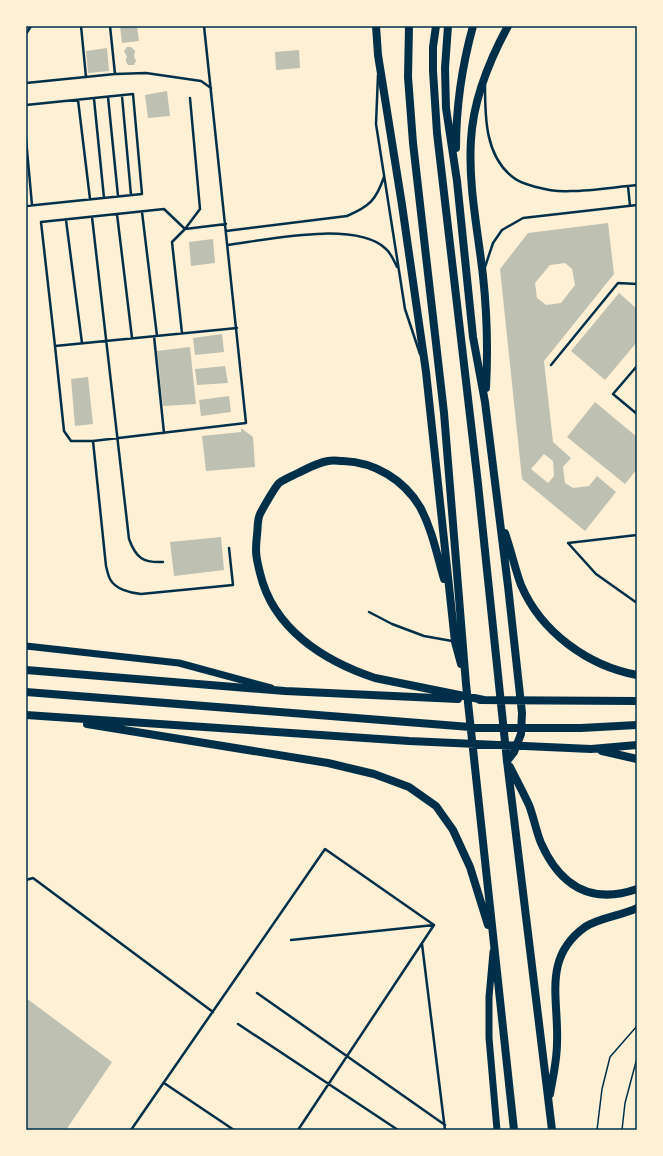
<svg xmlns="http://www.w3.org/2000/svg" width="663" height="1156" viewBox="0 0 663 1156" font-family="'Alegreya Sans',sans-serif">
<rect width="100%" height="100%" fill="#fdf0d5"/>
<!-- building -->
<path fill="#bec0b2" fill-rule="evenodd" d="M120,26H137L139,41L122,43Z
M127,47H131L135,51L134,56L136,61L134,65H128L126,62V59L127,57L124,51Z
M107,48L109,71L88,73L86,51Z
M299,50L300,68L276,70L275,52Z
M167,91L170,116L148,118L145,95Z
M608,223L614,274L544,361L553,442L571,458L563,467L565,483L573,488L589,486L597,476L616,492L585,531L522,479L500,269L528,233ZM565,263L572,269L575,285L561,303L546,305L537,298L535,283L550,265ZM544,454L553,461L554,476L548,483L531,469Z
M213,239L215,263L191,266L189,242Z
M619,293L637,309V342L605,380L571,351Z
M222,334L224,352L195,355L193,338Z
M190,347L196,404L163,406L157,351Z
M225,366L228,383L197,385L195,369Z
M88,377L93,424L75,426L71,379Z
M229,396L231,412L201,416L199,400Z
M595,402L637,437V469L625,484L567,437Z
M241,428L253,437L255,467L206,471L202,436L241,432Z
M221,537L224,570L174,576L170,542Z
M26,998L112,1062L66,1130H26Z"/>
<g fill="none" stroke-linecap="round" stroke-linejoin="round">
<!-- path -->
<path stroke="#003049" stroke-width="1.5" d="M597,1130L602,1089L610,1057L637,1026
M622,1130L625,1103L637,1058"/>
<!-- service -->
<path stroke="#003049" stroke-width="2.5" d="M81,26L86,77
M110,26L115,74
M204,26L246,423L93,441H71L64,431L55,346L237,328
M26,34L31,26
M378,75L376,124L405,309L420,354
M26,83L115,74L146,73L201,81L211,88
M485,85C485,117 485,157 514,178C520,183 529,185 536,187C547,190 558,192 570,191C592,191 615,187 637,185
M122,96L131,195
M108,97L118,196
M94,99L104,198
M78,100L90,199
M26,105L133,94L142,194L26,206
M26,139L32,205
M628,186L630,206
M142,212L157,336
M117,214L132,338
M92,217L129,539C136,558 143,563 163,562
M66,220L82,343
M185,229L226,224
M226,231L347,216C370,206 376,200 384,177
M228,245C266,240 356,220 386,249C391,253 394,261 397,267
M485,267L493,243L502,230L523,218L637,205
M182,333L172,242L185,229L200,209L190,98
M154,336L164,433
M55,346L41,222L164,209L185,229
M551,365L618,283L637,284
M637,366L613,394L637,414
M93,441L106,566C107,570 108,575 110,579C115,589 130,593 141,594L233,585L229,548
M637,535L568,543L596,574L637,603
M369,612L392,624L424,636L452,641
M26,880L33,878L213,1012
M291,940L434,925
M422,944L445,1130
M257,993L445,1125
M238,1024L398,1130
M164,1083L234,1130
M131,1130L325,849L434,925L298,1130"/>
<!-- secondary -->
<path stroke="#003049" stroke-width="7" d="M26,646L179,663L271,688
M493,952L489,997V1038L497,1130"/>
<!-- trunk -->
<path stroke="#003049" stroke-width="8" d="M376,26L378,55L402,205L426,372L455,642L461,664
M409,26L408,77L413,143L444,413L466,684L514,1130
M436,26L433,47V71L437,133L478,484L507,761L552,1130
M448,26L445,68L446,108L457,181L473,337L485,402L508,586L522,713L521,734L514,752L507,761
M456,148C456,107 462,66 473,26
M486,388C488,351 487,313 483,276C478,231 468,185 471,140C473,100 489,61 508,26
M505,533C511,550 515,569 521,585C541,632 588,666 637,675
M444,579C437,555 432,529 420,507C404,480 375,462 343,461C338,461 333,460 328,461C317,463 308,468 298,473C292,476 284,479 279,483C275,487 263,508 260,514C257,520 258,528 257,535C255,552 256,557 260,573C273,629 324,661 375,678L484,700
M26,670L285,691L458,699
M26,692L483,728H581L637,725
M480,700L637,701
M26,715L409,741L591,749L637,745
M87,724L328,763L374,774L409,787L436,806L453,830L470,867L488,925
M602,751L637,759
M510,767C516,779 523,792 529,805C534,818 536,831 541,843C560,886 591,905 637,889
M550,1094C553,1077 557,1060 557,1043C559,999 542,958 585,927C601,917 621,916 637,908"/>
</g>
<!-- border -->
<rect width="663" height="1156" fill="none" stroke="#fdf0d5" stroke-width="54"/>
<rect x="27" y="27" width="609" height="1102" fill="none" stroke="#003049" stroke-width="1.5"/>
</svg>
